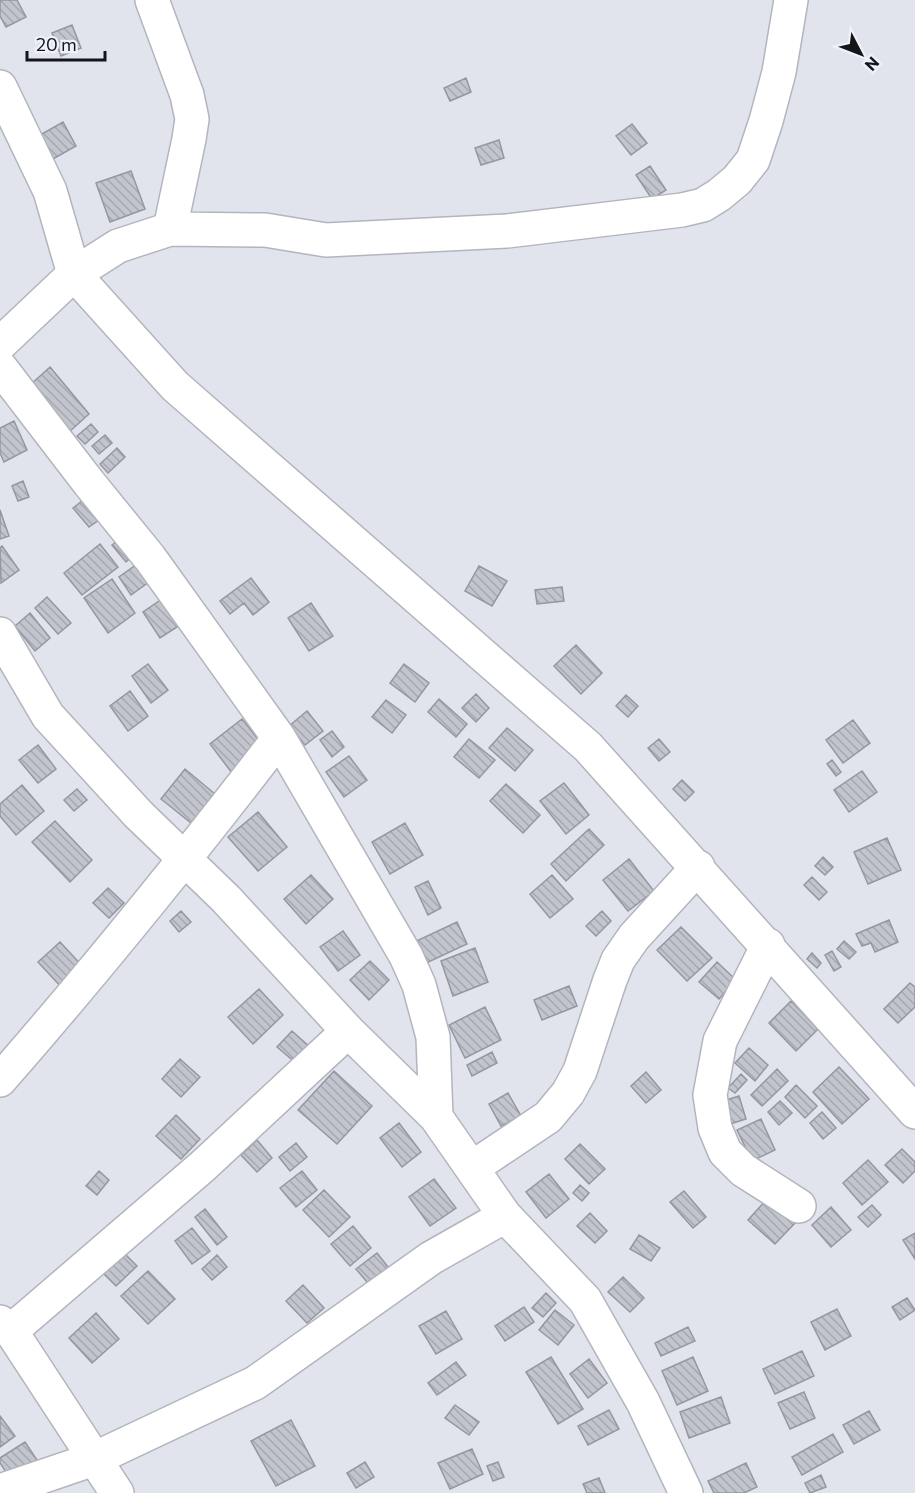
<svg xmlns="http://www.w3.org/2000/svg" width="915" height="1493" viewBox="0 0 915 1493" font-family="Commissioner,sans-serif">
<defs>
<pattern id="building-back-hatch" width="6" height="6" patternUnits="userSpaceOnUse" patternTransform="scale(1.5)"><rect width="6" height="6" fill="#c2c5cd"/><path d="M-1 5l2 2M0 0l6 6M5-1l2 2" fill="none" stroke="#a6a8af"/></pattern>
</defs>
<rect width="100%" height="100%" fill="#e2e4ed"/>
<!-- building -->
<path fill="url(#building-back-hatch)" stroke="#94979f" stroke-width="1.5" d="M0,0H17L26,17L6,27L0,16Z
M72,25L81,48L61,56L52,33Z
M466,78L471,92L450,101L444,88Z
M63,122L76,146L53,159L40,135Z
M632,124L647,143L631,155L616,136Z
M499,140L504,158L481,165L475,148Z
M650,166L666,190L652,199L636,175Z
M131,171L145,209L110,222L96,183Z
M50,367L89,414L68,433L29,386Z
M14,421L27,450L4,462L0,453V428Z
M91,424L98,432L85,444L77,436Z
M105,435L112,443L99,454L92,446Z
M117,448L125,457L108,473L100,464Z
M23,481L29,497L18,501L12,486Z
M87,497L103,517L89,527L73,508Z
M0,510L9,536L0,539Z
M122,537L135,554L126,562L112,545Z
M100,544L118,567L82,595L64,573Z
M2,546L19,570L1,583L0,548Z
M140,562L153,579L131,595L119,577Z
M479,566L507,581L492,606L465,591Z
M251,578L269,602L253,615L244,603L230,614L220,601Z
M112,579L135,613L108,633L84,598Z
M562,587L564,601L537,604L535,590Z
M47,597L71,623L58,634L35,608Z
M162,599L180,625L160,638L143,612Z
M311,603L333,636L309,651L288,618Z
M30,613L50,638L35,651L15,626Z
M576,645L602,673L581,694L554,666Z
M148,664L168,690L151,703L132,676Z
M404,664L429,683L415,702L390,683Z
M130,691L148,716L128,731L110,706Z
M476,694L489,708L476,722L462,708Z
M626,695L638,706L628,717L616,706Z
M439,699L467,724L456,737L428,712Z
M386,700L406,715L392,733L372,717Z
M307,711L323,731L305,745L289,726Z
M242,719L264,747L232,773L210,744Z
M853,720L870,743L843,763L826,740Z
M507,728L533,750L515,771L489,748Z
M332,731L344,747L332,757L320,740Z
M469,739L495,760L479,778L454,757Z
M659,739L670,752L659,761L648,748Z
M38,745L56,769L38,783L19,760Z
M349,756L367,780L344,797L326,772Z
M832,760L841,772L836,776L827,764Z
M185,769L215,794L191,823L161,799Z
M862,771L877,792L849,812L834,790Z
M682,780L694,792L685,801L673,789Z
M564,783L589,815L566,834L540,801Z
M506,784L540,815L523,833L490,801Z
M22,785L44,811L16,835L0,816V804Z
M77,789L87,800L74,811L64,800Z
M258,812L287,847L258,871L228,837Z
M55,821L92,860L70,882L32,842Z
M405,823L423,855L390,874L372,842Z
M589,829L604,845L566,881L551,864Z
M887,838L901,870L868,884L854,852Z
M823,857L833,867L825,875L815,866Z
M629,859L654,891L628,911L603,880Z
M311,875L333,899L306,924L284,899Z
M552,875L573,899L550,918L530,894Z
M812,877L827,892L819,900L804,885Z
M428,881L441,908L428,915L415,887Z
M108,888L124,903L109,918L93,903Z
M181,911L191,922L179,932L170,921Z
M602,911L611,921L596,936L586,926Z
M889,920L898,942L875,952L871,943L862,946L856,934Z
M457,922L467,944L422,965L412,943Z
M681,927L712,958L687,981L657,950Z
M343,931L360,955L338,971L320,947Z
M844,941L856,952L849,959L837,949Z
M60,942L86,970L64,990L38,962Z
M475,948L488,982L453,996L441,961Z
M832,951L841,967L834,971L825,955Z
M812,953L821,963L817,968L807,959Z
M370,961L389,980L369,1000L350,980Z
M717,962L736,980L719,999L699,982Z
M910,983L915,987V1007L898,1023L884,1009Z
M569,986L577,1006L542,1020L534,1000Z
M259,989L283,1015L253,1044L228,1017Z
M791,1001L818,1029L796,1051L769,1023Z
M485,1007L501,1040L465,1058L449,1025Z
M292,1031L311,1048L297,1064L277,1047Z
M749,1048L768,1065L755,1081L735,1063Z
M492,1052L497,1063L472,1076L467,1065Z
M180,1059L200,1077L181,1097L162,1079Z
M839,1067L869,1099L842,1124L813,1092Z
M777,1069L788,1081L762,1106L751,1095Z
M334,1071L372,1106L337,1144L298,1110Z
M646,1072L661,1090L646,1103L631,1086Z
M741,1074L747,1080L735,1093L728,1088Z
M796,1085L817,1106L805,1118L785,1097Z
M508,1093L521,1116L501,1126L489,1104Z
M739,1096L746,1119L727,1125L720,1102Z
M780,1101L792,1113L779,1125L768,1112Z
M822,1112L836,1128L823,1139L810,1123Z
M176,1115L200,1139L181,1159L156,1136Z
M761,1119L775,1150L752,1161L737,1130Z
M399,1123L421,1152L402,1167L380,1138Z
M257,1140L272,1158L257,1172L241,1155Z
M296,1143L307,1157L290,1171L279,1157Z
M580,1144L605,1169L589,1184L565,1159Z
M902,1149L915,1162V1171L903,1183L885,1165Z
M868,1160L888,1182L862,1205L843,1183Z
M99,1171L109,1180L97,1195L86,1186Z
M302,1171L317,1190L296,1207L280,1188Z
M549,1174L569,1199L546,1218L526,1192Z
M434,1179L456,1208L430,1226L409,1197Z
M580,1185L589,1193L582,1201L573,1193Z
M324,1190L350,1217L329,1237L303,1210Z
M684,1191L706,1217L693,1228L670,1202Z
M768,1198L795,1223L775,1244L748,1220Z
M872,1205L881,1215L868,1227L858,1217Z
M831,1207L851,1230L831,1247L812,1225Z
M205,1209L227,1237L217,1245L195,1217Z
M590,1213L607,1231L595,1243L577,1226Z
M353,1226L371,1248L350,1266L331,1244Z
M192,1228L210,1251L192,1264L175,1241Z
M915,1233V1259L903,1240Z
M639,1235L660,1248L651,1261L630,1249Z
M122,1251L137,1266L116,1286L101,1271Z
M377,1253L392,1272L372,1288L356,1269Z
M217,1255L227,1267L212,1280L202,1269Z
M148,1271L175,1299L148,1324L121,1296Z
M623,1277L644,1298L630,1312L608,1292Z
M303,1285L324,1308L307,1323L286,1301Z
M546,1293L556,1303L543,1317L532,1308Z
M907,1298L915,1310L900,1320L892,1307Z
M524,1307L534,1322L505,1341L495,1326Z
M837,1309L851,1336L825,1350L811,1322Z
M555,1310L574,1325L558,1345L539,1330Z
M446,1311L462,1339L436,1354L419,1326Z
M96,1313L119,1339L92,1363L69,1338Z
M688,1327L695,1341L661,1356L655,1343Z
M802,1351L814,1376L775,1394L763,1369Z
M551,1357L583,1409L558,1424L526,1372Z
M693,1357L708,1391L677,1405L662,1371Z
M589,1359L607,1383L588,1398L570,1374Z
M456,1362L466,1375L437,1395L428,1383Z
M804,1392L815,1418L790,1429L778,1403Z
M721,1397L730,1423L689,1438L680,1412Z
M455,1405L479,1422L469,1435L445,1418Z
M609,1410L619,1429L588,1445L578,1426Z
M869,1411L880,1430L854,1444L843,1425Z
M0,1416L15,1436L0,1447Z
M291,1420L315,1466L276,1486L251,1441Z
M833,1434L843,1452L802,1475L792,1457Z
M25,1442L37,1460L10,1478L0,1463V1458Z
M472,1449L483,1474L450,1489L438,1463Z
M365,1462L374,1477L356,1488L347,1473Z
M498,1462L504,1477L493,1481L487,1466Z
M746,1463L757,1487L744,1493H714L708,1481Z
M821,1475L826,1487L810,1493L805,1483Z
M599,1478L605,1493H587L583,1484Z"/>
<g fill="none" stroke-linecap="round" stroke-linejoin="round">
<defs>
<path id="minor" d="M152,0L187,95L192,119L189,139L170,229
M0,87L50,191L74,274L175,386L588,747L915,1112
M0,344L74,274L118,246L170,229L265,230L326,240L507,231L682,210L703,205L719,195L737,180L753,160L766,121L779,72L791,0
M0,367L89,483L150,558L279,738L406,956L419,985L433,1037L436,1117
M0,634L48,716L138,814L226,899L348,1031L436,1117L505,1216L585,1300L643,1402L686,1493
M768,945L720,1041L710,1095L715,1128L725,1152L743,1170L799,1206
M0,1080C97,969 189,855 279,738
M472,1168L548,1117L568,1093L580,1071L610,980L618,960L634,937L698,867
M0,1322L11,1331L117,1493
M11,1331L203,1166L348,1031
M0,1491L94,1459L255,1383L431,1258L505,1216"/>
</defs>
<!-- minor casing -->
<use href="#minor" stroke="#b3b5be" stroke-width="36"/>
<!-- minor -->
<use href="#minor" stroke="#fff" stroke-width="33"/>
</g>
<!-- north arrow -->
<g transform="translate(861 54) rotate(132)" stroke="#eff1fa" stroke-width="4.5" paint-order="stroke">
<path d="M0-4.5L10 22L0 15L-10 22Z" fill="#141518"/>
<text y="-9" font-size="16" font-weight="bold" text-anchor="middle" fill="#141518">N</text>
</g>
<!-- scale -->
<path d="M27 51v9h78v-9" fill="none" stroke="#141518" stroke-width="3"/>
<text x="36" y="51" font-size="18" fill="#141518" stroke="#eff1fa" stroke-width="4.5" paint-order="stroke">20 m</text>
</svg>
